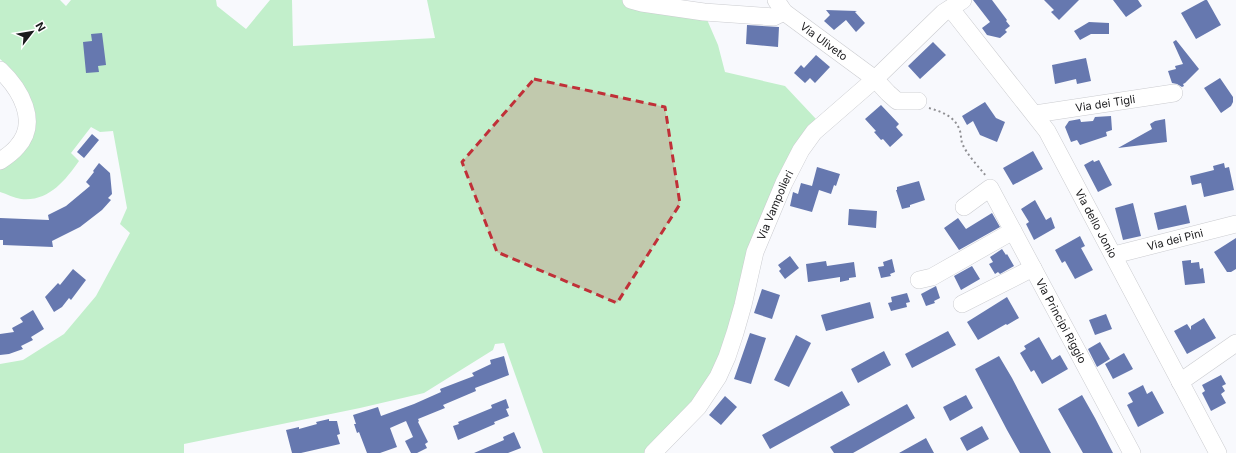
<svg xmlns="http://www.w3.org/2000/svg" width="1236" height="453" viewBox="0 0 1236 453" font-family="Inter,sans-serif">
<rect width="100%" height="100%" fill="#f8f9fd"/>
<!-- green -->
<path fill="#c2efcb" d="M0,0H60L66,6L71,0H216L217,6L246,29L270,0H292L293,46L435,38L427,0H622L645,7L705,15L718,45L725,72L785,86L816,119L724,350L701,393L646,453H543L504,343L495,344L493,350L424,393L360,408L184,444V453H0V364L23,360L64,334L96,296L130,233L120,224L127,208L113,131L100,132L91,127L71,153L79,161C65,181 48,202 21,199C14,198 7,194 0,192V170C10,162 23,155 30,143C48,113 22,78 0,59Z"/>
<!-- building -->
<path fill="#6678af" d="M973,0H992L1007,20L1006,21L1010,26L1005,30L1007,32L1000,38L987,35L982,28L990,22Z
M1044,0H1079L1059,20L1051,12L1054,10Z
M1113,0H1138L1142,6L1126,17Z
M1205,0H1207L1221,25L1196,39L1181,13Z
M826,10L857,11L855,12L865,23L856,32L846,20L834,30L824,21L830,15Z
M1089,22L1109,23V34H1091L1080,40L1074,31Z
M747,25L779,27L778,47L746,44Z
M102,33L106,65L98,66L99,72L86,73L83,42L92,41L91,34Z
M1176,40L1199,69L1185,83L1183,84L1184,86L1182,87L1177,84L1172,83L1168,71L1176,69L1175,66L1183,64L1173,42Z
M933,42L946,55L920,79L908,66Z
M816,55L830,67L815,83L810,78L805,83L794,73L801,65L804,68Z
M1086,58L1091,81L1077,84L1076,79L1055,84L1052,65Z
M1220,78L1233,97V102L1231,106L1221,113L1204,88Z
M985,102L996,118L1005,122L997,142L980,135L973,121L967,125L962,116Z
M881,105L899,124L896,127L903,135L890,147L883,139L881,140L874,132L876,131L865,119Z
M1111,116L1112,130L1106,132L1107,136L1080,145L1077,140L1071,142L1065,127L1069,121L1080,119L1081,122L1093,121L1095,117Z
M1165,119L1167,142L1118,148L1152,129L1150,124L1155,121Z
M92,134L99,140L84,158L77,152Z
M1033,151L1043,169L1013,185L1003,168Z
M1093,160L1094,162L1099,160L1112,185L1098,192L1084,165Z
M99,163L110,173L112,194L108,198L111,200L102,210L80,227L52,241L53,247L3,245V240H0V218L49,220L48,215L66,206L90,186L86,182L94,172L93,171Z
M1224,163L1225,168L1229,167L1234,190L1204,197L1201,183L1192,185L1190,176L1214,170L1213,166Z
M817,167L840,174L836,186L834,185L831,194L819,190L812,212L790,206L793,192L798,194L801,183L812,186Z
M919,181L925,200L910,205V207L902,209L896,190H897V187Z
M1035,200L1046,220L1051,217L1055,228L1034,240L1026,224L1029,222L1021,209Z
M1133,203L1141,236L1123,240L1115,208Z
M1186,205L1190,223L1158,230L1154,213Z
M849,209L877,211L876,228L848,225Z
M992,213L1000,227L959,250L944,228L958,218L966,229Z
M1080,236L1085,246L1081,248L1093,270L1075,279L1065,261L1062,263L1055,250Z
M1236,238V269L1231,272H1227L1214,252Z
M1002,249L1006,255L1007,254L1014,266L1000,274L998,272L995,274L989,264L993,262L990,257Z
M790,256L799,268L785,279L779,271L781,269L778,265Z
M892,259L895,272L890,274L891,276L881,278L878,267L884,266L883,262Z
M1191,260V263L1199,262L1200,269L1203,268L1205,283L1185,285L1182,261Z
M826,261L827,266L854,262L856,277L849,278V280L840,282V277L808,282L806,264Z
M972,266L980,279L961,290L954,276Z
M73,269L86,280L71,300L69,298L62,307L54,312L45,297L58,283L60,285Z
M936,286L940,298L934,301L935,303L926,306L921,294Z
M762,289L780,295L772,319L754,313Z
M907,293L910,302L906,303L907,307L891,311L888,303L892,302L891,297Z
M1007,297L1019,318L1007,325L1006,324L978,340L967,322Z
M870,302L874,318L826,331L821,315Z
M33,310L44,329L31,337L33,340L21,346L23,349L9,354L0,355V334L14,332L12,328L23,322L20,318Z
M1106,314L1112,329L1095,335L1089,320Z
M1204,318L1216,338L1187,354L1174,331L1187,324L1191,330V326Z
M948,331L956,345L912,368L905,354Z
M750,333L766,338L751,384L734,379Z
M796,335L811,343L789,387L774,380Z
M1039,337L1052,360L1060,355L1068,369L1042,384L1034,370L1031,372L1020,353L1026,349L1024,346Z
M1100,342L1110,359L1097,367L1088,349Z
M884,351L891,365L858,383L851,369Z
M1124,353L1133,369L1113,379L1105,364Z
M504,356L509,375L475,388L476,391L443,405L445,408L418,419L419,421L418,422L428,442L425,444L427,448L417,453H411L405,441L413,437L406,421L390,428L397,447L380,453H367L359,432L357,433L354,424H356L353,415L378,407L381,416L414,404L441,392L440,389L474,376L472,373L491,364L490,360Z
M999,356L1012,378L1051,453H1020L1007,430L975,369Z
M1221,375L1226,384L1222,386L1225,391L1221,394L1226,403L1211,411L1202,393L1205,391L1202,385Z
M1143,385L1147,394L1152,391L1164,413L1138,427L1127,405L1133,402L1128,393Z
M842,391L850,405L770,449L762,435Z
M966,395L973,408L950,421L943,407Z
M1082,395L1095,418L1113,453H1083L1058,409Z
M725,396L737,407L721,425L709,415Z
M506,399L509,408L506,409L509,416L494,422L495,424L458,440L453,426L459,424L458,422L492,408L491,405Z
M907,404L915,418L853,453H834L830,447Z
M329,419V421H337L340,434L337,435L340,444L301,453H292L286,430L299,427V429L317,424L316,422Z
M982,426L989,439L967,451L960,438Z
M514,432L521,448L508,453H474L504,440L503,437Z
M926,438L934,453H899Z"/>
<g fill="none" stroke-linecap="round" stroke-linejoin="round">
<defs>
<g id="minor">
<path d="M631,0L642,3L704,12L774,17L784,12"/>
<path id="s1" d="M776,0L784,12L875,79L888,93L897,101H918"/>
<path id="s2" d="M951,9L1047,131L1218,453"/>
<path d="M0,70C20,89 40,122 17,147C13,152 6,157 0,161"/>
<path id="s3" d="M1035,114L1174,93"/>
<path id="s4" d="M964,207L990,188L1132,453"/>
<path id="s5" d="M1114,255L1236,224"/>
<path d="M919,280L932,277L1013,231"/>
<path d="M962,304L1033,268"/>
<path d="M1180,382L1236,343"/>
<path id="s6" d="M653,453L698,407L718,377L727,357L735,333L743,305L755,252L784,183L801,150L814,132L875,79L943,13L963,0"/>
</g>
</defs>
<!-- minor casing -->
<use href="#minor" stroke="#cbccd0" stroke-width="18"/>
<!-- path -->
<path stroke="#909094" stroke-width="2" stroke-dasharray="2 3" stroke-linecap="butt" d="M929,108C942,112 955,116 960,131C961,135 961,139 962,143C967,155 978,166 986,176"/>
<!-- minor -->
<use href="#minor" stroke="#fff" stroke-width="17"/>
</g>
<!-- marked area -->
<path fill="#c03038" fill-opacity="0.2" stroke="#c03038" stroke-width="3" stroke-dasharray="8 5" stroke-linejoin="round" d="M534,79L665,107L680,204L617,303L497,252L462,162Z"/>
<g text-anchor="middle" stroke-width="3.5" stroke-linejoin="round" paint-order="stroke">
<!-- street labels -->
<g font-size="11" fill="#1b1b1d" stroke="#fff">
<text dy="4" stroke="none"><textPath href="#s1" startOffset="64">Via Uliveto</textPath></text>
<text dy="4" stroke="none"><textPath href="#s3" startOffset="71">Via dei Tigli</textPath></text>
<text dy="4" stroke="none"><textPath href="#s6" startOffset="282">Via Vampolieri</textPath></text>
<text dy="4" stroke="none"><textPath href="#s2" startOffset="260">Via dello Jonio</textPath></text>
<text dy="4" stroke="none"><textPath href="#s5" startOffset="63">Via dei Pini</textPath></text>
<text dy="4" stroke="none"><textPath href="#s4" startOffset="183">Via Principi Riggio</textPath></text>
</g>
</g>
<!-- north arrow -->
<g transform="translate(32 32) rotate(59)" stroke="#ffffff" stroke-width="3" paint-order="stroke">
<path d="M0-3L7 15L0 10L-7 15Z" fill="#1b1b1d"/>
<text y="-6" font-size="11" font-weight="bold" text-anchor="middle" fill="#1b1b1d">N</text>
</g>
</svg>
